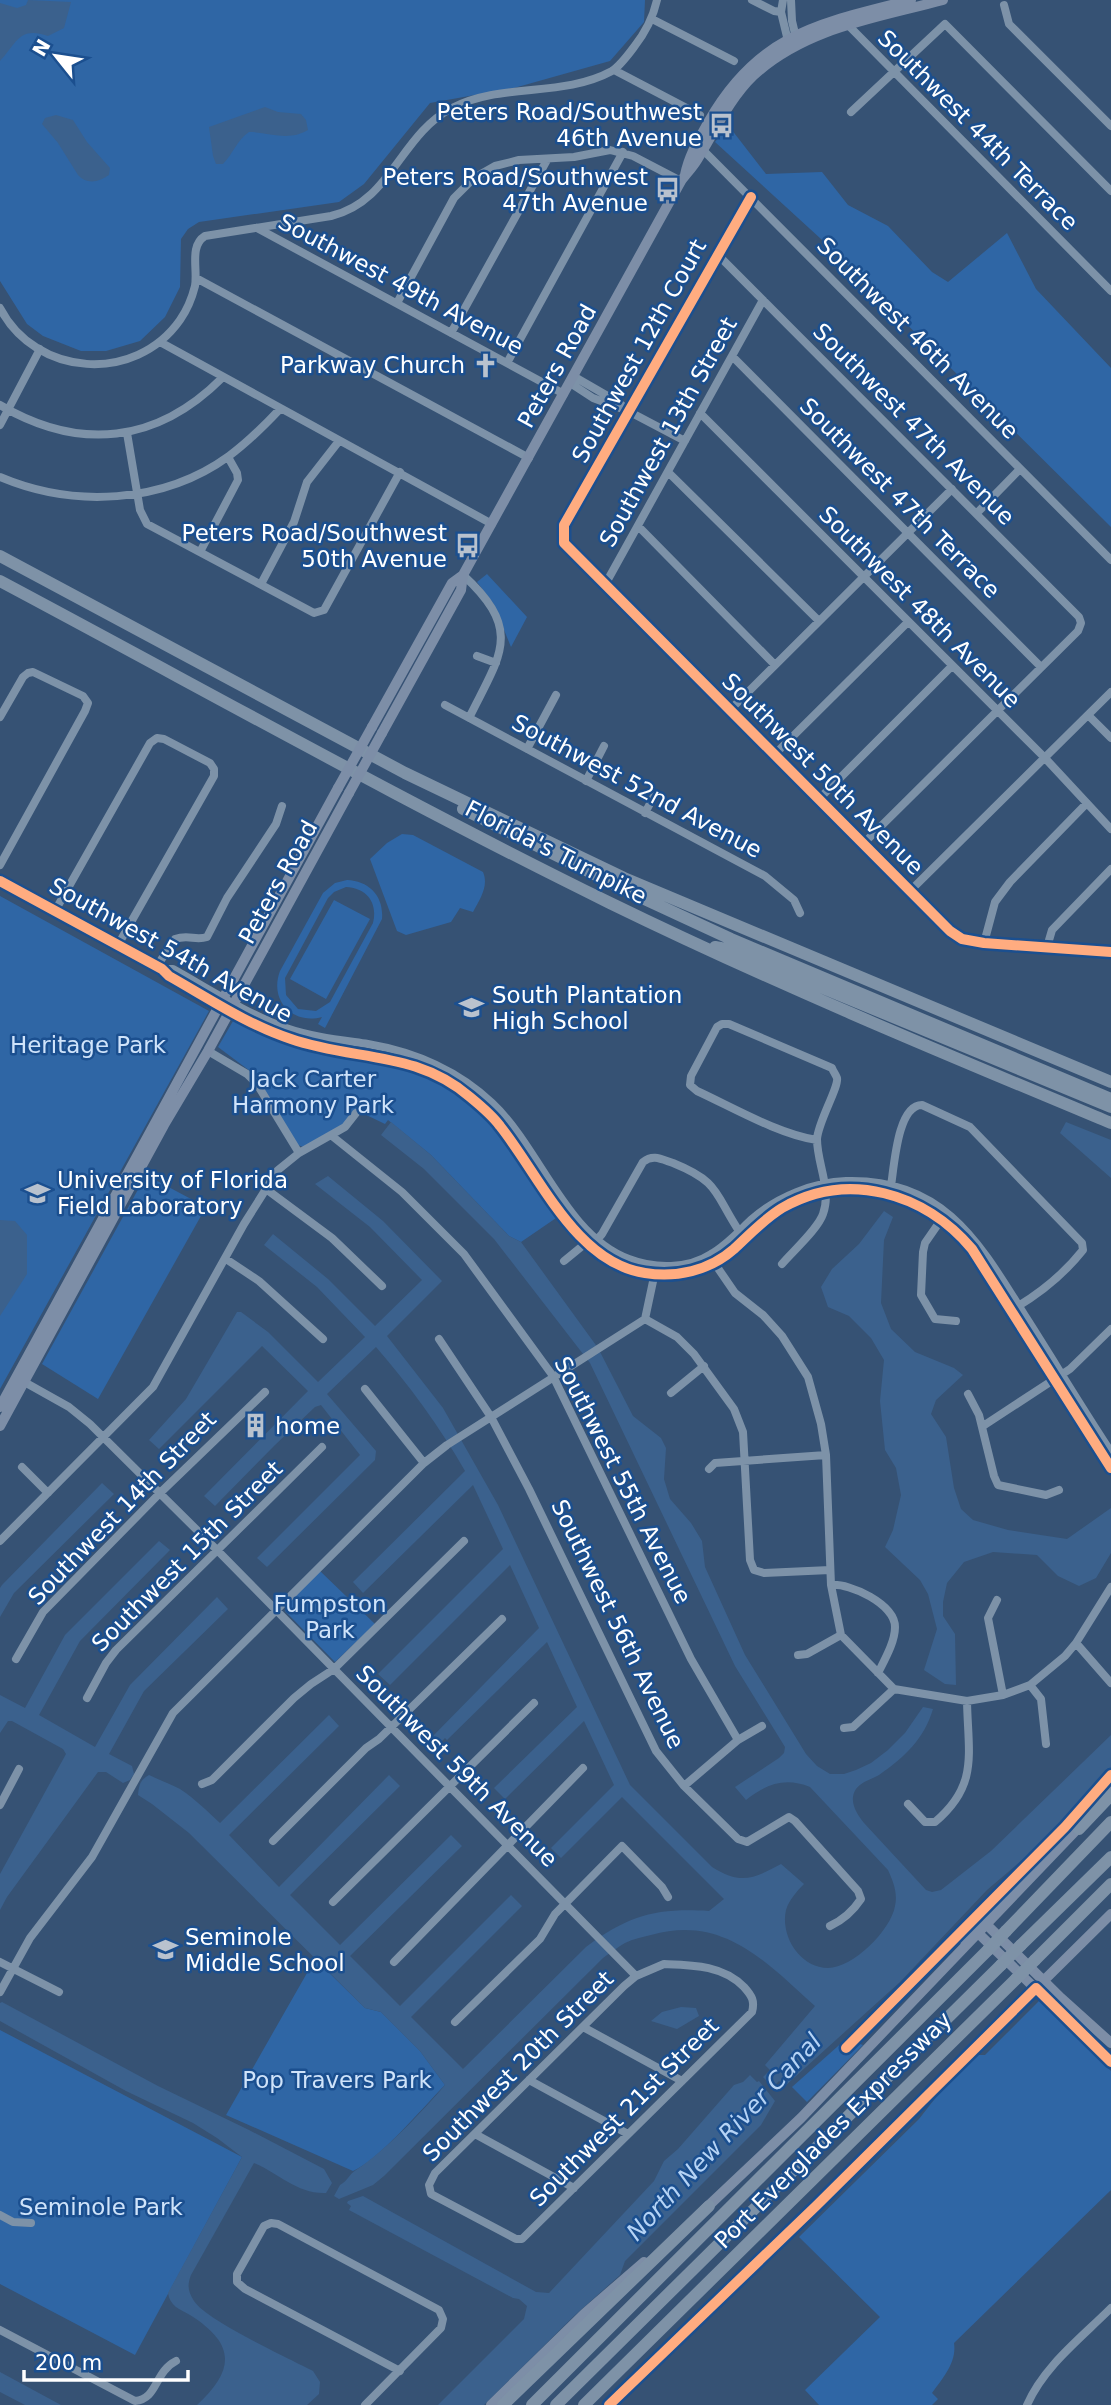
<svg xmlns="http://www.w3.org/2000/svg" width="1111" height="2405" viewBox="0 0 1111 2405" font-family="'DejaVu Sans',sans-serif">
<rect width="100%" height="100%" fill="#365274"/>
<!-- green -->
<path fill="#2f66a5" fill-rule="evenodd" d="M0,0H645L644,22L610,61L514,88L430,103L364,184L339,202L199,222L188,229L181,239L180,287L165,317L140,341L106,351H81L43,336L27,324L0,281Z
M728,125L766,174L822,172L848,205L888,226L932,272L948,282L1007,233L1036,289L1111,368V527L821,239L715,142Z
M487,574L527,617L511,647L493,603L477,582Z
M402,834L413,835L483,872C489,886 480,899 473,912L460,908L451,922L406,935L397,931L370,859L387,843Z
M347,880C369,881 384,896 382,919L325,1028L318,1024L322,1017C292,1025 269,1000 280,971L323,893L335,883ZM346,887C367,888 378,903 373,923L330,1002L316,1011L298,1009L286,995L285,978L328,898L334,892Z
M0,896L209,1011L0,1389Z
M334,900L370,919L326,999L290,979Z
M239,1020L285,1044L404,1067L434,1079L461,1095L483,1112L501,1133L559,1216L521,1242L509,1236L431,1155L388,1120L385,1124L356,1110L342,1125L303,1147L295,1144L263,1088L250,1071L218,1047L233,1021Z
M146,1175L206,1207L98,1399L42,1364Z
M320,1571L375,1624L335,1662L285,1611L286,1604Z
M315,1959L365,2008L381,2012L420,2051L445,2085C424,2106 378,2161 353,2171L226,2115Z
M1040,2000L1111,2071V2190L954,2343C957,2362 943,2378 932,2393L938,2399L932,2405H819L805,2390L880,2317L799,2237L919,2119L937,2096L978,2055H985Z
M0,2030L242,2157L135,2355L0,2284Z
M846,2039L863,2045L807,2102L792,2087Z"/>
<!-- water -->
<path fill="#3b618d" d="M28,0L71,2L64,28L48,36C19,26 17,43 0,61V3L17,8L26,5Z
M265,107L278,112L301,114L306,120L308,130C288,142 269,132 249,132C237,140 233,154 223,164H216L213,156L209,127Z
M56,115L73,120L87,142L110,168L109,175C99,182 87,185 78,175L58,143L42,124L45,118Z
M391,1122L431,1155L509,1236L521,1242L598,1348L633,1416L661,1438L666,1448L664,1479L670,1499L691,1523L702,1541L705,1567L745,1655L806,1754L817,1766L830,1774H844L856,1770L871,1763L888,1750L905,1733L923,1707L933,1709C924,1739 905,1757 879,1775C872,1779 861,1782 856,1789C848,1801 857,1814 864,1823L926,1890L932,1892L941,1890L991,1851L1111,1735V1769L1068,1821L987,1890L900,1982L785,2086L779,2081L773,2087L763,2077L770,2070L765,2065L815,2006C766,1962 723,1914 651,1935C643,1937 633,1939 625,1943C618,1947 610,1953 603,1958L384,2176L373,2185L339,2199L334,2196L340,2185C348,2181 349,2174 356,2170C385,2151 422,2112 445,2085L420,2051L381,2012L365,2008L189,1833L152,1804L138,1795C139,1785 140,1780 149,1775C159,1780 171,1784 180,1789C195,1799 207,1811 220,1823L329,1715L339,1726L229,1835L279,1887L389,1775L400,1786L290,1895L340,1945L451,1835L462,1846L350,1956L400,2006L511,1895L522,1906L411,2017L463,2069L586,1947C629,1915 656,1908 709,1911L724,1899L622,1797L561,1858L551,1848L614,1785L584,1721L505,1799L494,1788L577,1707L547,1642L447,1740L445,1738L440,1743L433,1736L539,1628L510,1565L390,1685L378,1674L503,1549L473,1485L363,1593L353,1582L465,1471C440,1427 409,1385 376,1347L327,1394L376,1451L375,1460L267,1567L257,1558L360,1455L321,1405L315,1407L275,1445L215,1506L204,1496L308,1391L262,1346L159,1449L149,1440L186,1399L237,1312H241L268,1332L318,1382L365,1337L317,1287L264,1245L273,1234L328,1279L375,1326L422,1280L370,1227L315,1184L328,1176L383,1221L442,1281L387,1336L443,1408L498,1505L630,1785L712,1867C741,1885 753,1879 781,1864L804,1884C797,1891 789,1900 786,1910C780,1936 800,1968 828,1968C853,1968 891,1930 895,1906C898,1893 893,1881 888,1870L810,1787C785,1777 766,1784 746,1800L735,1787L779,1758L784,1753L785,1747L735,1666L590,1363L494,1239L424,1169L381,1135Z
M1066,1122L1111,1140V1178L1060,1133Z
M884,1211L893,1217L884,1240L881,1303L891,1329L915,1352L954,1368L963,1375L936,1400L931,1414L946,1437L954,1488L961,1509L973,1520L1008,1530L1067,1539L1111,1508V1553L1096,1578L1079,1586L1058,1576L1037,1555L993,1552L964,1562L947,1583L943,1602V1616L955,1634L956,1685L945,1684L924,1670L937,1629L928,1594L920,1580L885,1547L893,1530L901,1495L896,1468L885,1450L880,1401L884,1360L871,1338L849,1316L828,1307L821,1287L832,1269L859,1244Z
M0,1220L15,1221L27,1235V1274L0,1316Z
M102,1483L114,1494L14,1593L0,1617V1588L2,1585Z
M159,1541L170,1550L80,1641L39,1715L95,1747L130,1685L217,1597L228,1609L144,1691L109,1754L132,1766L134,1774L130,1780L123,1783L106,1772H98L7,1897L0,1910V1874L66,1754L63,1749L12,1721H8L0,1733V1695L25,1708L65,1635Z
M2,2002L158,2086L249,2130L324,2169L332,2183L326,2193C297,2194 280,2174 254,2163L191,2275C187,2285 188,2292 194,2301C207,2321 288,2358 313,2371L320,2382L319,2394L307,2405H197C235,2370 236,2344 190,2315C179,2309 170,2306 168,2293L242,2157L217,2138L193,2123L126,2091L0,2021V2003Z
M681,2007L696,2008L699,2016L677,2029L651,2021L662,2012Z
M750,2075L757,2082L759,2081L775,2101L761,2125L625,2261L620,2275L574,2316L484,2405H438L524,2319L527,2306L519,2299L513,2298L349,2210L351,2206L347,2203L348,2201L363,2196L536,2292L549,2293L654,2181L664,2161L678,2149L734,2085L743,2082Z
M0,2372L61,2405H25L0,2392Z"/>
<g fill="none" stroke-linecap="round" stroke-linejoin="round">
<!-- minor -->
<path stroke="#7d92a8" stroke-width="8" d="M752,0L774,11L781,12
M783,0L781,12L789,45
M791,0L792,21L797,42
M1004,5L1009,24L1111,126
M652,19L734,61
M848,25L1111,291
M614,70L700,115
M851,112L945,24L1111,191
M701,148L1111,560
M751,197L564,525V543L950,931L962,939L984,943L1111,952
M257,228L564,394
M717,254L1079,617L1081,623L1078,631L863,844
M196,278L529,458
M397,303L454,198L474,178L495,166L519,160L574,157L610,150L633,156L681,181
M0,308C36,377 135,384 180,320C187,310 192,298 195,286C198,269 189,246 205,236L331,216C391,202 400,135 452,108C502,82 562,98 612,71C620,66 628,55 634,47C645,33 653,18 657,0
M451,333L547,160
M160,342L492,524
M732,356L1041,667
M507,363L623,152
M573,376L618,402L626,409
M570,383L593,398L628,411L685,441
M0,405C80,452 157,443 222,378
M700,413L1044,757L1111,829
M0,425L40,349
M127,433L140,510L147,524L314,613L324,610L400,472
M668,472L819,621
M0,477C73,508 163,504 229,456C248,442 264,426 280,409
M977,513L1020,469
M638,526L775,665
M200,552L238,480L237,473L228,457
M463,575C524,631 500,655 469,718
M606,583L763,300
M261,584L294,522L307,482L339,441
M477,656L496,663
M445,705L765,876L794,900L800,913
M730,710L952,489
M1088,715L1111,738
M0,717L23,677L28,673L33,672L83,696L88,703L85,711L0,865
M527,749L556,695
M775,754L908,622
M586,781L604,746
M819,799L952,666
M645,813L654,796
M0,881L162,969L169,976C208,998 248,1025 291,1039C354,1061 415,1050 470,1097C481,1106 492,1115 500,1126C540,1176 576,1263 645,1273C676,1278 709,1271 734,1249C749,1235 764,1219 782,1208C848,1170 925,1193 972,1249L1111,1468
M910,891L1111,692
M55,911L150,743L157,738L164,739L210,763L214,769V776L118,945
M984,943L995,902L1010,882L1087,803
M1047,947L1052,930L1111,869
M157,966L175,939C189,934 195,941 207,937L227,898L276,824L282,806
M162,969H173C209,989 247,1014 286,1028C312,1037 341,1040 368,1044C415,1052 457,1070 492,1103C540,1148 566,1236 629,1259C655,1269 688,1269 711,1254C727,1245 739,1231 752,1219C777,1197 814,1182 846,1181C946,1178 981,1246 1027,1319C1055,1363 1082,1408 1111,1452
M208,1051L247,1074L257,1084L299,1153
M332,1136L402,1192L464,1254L553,1376L691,1659L738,1740
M266,1189L332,1238L382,1286
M890,1192C894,1173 896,1105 922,1105L970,1127L1082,1243L1083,1250C1064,1274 1042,1292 1015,1308
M943,1217L925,1243L923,1252L921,1295L935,1319L956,1321
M594,1243L602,1234L643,1162C653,1154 661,1159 673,1163C720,1182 714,1193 739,1231
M226,1259L259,1281L323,1339
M564,1261L586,1243
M713,1261L735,1293L763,1315L782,1336L808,1377L821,1424L826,1455L831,1585L841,1635L894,1689L967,1701L1003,1695L1030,1685L1065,1656L1076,1643L1111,1587
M782,1264C793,1251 818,1229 823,1214C832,1189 817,1164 817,1139C818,1122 839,1087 837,1078C836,1075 833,1071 832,1068L729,1024H722L717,1027L691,1076L690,1085L697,1091C732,1107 780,1135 817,1140
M645,1319L677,1337L694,1354L734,1409L743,1432L750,1560L754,1570L764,1573L830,1570
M439,1339L491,1417L529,1489L656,1751L684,1786L738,1839L747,1842L789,1817L795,1821L858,1891L861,1899C853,1911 843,1920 830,1926
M19,1379L69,1407L90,1424L218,1551L636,1976
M365,1389L424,1463
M671,1393L704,1366
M968,1394L979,1415L994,1476L998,1485L1046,1495L1059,1490
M983,1426L1070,1369L1111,1329
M22,1467L48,1493
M709,1469L715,1463L826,1455
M0,1541L153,1387L244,1224L278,1170L299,1153L345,1127L356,1113
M831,1585C850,1583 895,1604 895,1627C895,1642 885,1659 878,1673
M997,1600L988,1618L1003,1695
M1076,1643L1111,1683
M798,1655L807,1654L841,1635
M16,1659L43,1612L160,1493L265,1392
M1030,1685L1041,1699L1046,1744
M87,1698L106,1663L116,1650L322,1447
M844,1728L853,1727L894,1689
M202,1784L212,1780L294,1698L311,1684L334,1669L464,1541
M684,1786L738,1740L762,1726
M908,1804L925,1822H935C979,1785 968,1754 967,1701
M0,1805L19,1769
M273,1841L366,1748L379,1739L502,1619
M333,1902L534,1703
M0,1962L59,1992
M394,1962L583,1768
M664,1964C692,1965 723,1965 744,1987C752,1996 755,2001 752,2012L522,2239H516L431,2194L429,2185L435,2173L624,1986L636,1976Z
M0,1992L30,1938L92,1857L173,1713L424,1463L447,1445L645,1319L655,1272
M455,2022L540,1939L555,1914L622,1846L662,1887L668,1897
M583,2027L682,2081
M529,2080L628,2134
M475,2134L574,2188
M0,2215L13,2222L31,2223
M0,2330L135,2401C158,2399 154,2372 176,2361
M365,2405L441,2328L443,2319L439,2310L278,2224L271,2223L264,2226L237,2274V2282L245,2289L400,2371
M1027,2405C1044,2366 1081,2338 1111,2308"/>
<!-- major -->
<path stroke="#7d8ea7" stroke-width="10" d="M685,175C689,155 699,139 709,121C759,33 821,23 911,0
M372,727L452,583L463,575
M382,733L461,590L463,575L681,181C686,174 693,167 697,160C715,131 729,99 754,75C807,27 877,18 943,0
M0,1407L338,788
M0,1426L164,1125L208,1051L349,793
M1073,1826L1111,1782
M987,1925L1061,1998L1111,2043
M979,1934L1111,2062
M964,1940L1009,1893
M705,2209L801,2118L1082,1824
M491,2405L584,2314L644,2262
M609,2405L816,2206L1111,1914"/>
<!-- highway -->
<path stroke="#7e92a7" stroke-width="12" d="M0,556L405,773L624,878L1111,1082
M0,581C203,689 404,802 610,903C774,983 943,1053 1111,1123
M463,809L636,895L731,939L1111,1099
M715,947L731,950L1111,1107
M1079,1829L1111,1795
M1006,1931L1111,1822
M1021,1945L1111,1857
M1035,1960L1111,1884
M503,2405L709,2206
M532,2405L988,1950
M556,2405L1001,1965
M584,2405L1016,1979"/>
<!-- major-bridge -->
<path stroke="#7d8ea7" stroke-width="10" d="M338,788L372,727
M349,793L382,733"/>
<!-- highway-bridge -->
<path stroke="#7e92a7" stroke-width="12" d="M988,1950L1006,1931
M1001,1965L1021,1945
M1016,1979L1035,1960"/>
<defs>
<path id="cycleway" d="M751,197L564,525V543L950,931L962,939L984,943L1111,952
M0,881L162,969L169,976C208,998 248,1025 291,1039C354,1061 415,1050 470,1097C481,1106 492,1115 500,1126C540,1176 576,1263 645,1273C676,1278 709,1271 734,1249C749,1235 764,1219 782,1208C848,1170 925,1193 972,1249L1111,1468
M846,2048L1065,1827L1111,1775
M609,2405L816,2206L1036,1988L1111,2062"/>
</defs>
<!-- cycleway casing -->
<use href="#cycleway" stroke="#1b4f8f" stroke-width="15"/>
<!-- cycleway -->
<use href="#cycleway" stroke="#ffac80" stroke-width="10"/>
</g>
<!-- icons -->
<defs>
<symbol id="bus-bare" viewBox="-9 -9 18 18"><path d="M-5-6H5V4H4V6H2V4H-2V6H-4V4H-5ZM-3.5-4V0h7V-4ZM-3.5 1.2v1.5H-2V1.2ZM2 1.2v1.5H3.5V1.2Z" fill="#b9c2ce" stroke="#1b4f8f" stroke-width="2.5" paint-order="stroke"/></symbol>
<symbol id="church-bare" viewBox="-9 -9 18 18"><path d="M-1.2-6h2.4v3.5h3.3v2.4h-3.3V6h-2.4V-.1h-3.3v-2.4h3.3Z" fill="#b9c2ce" stroke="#1b4f8f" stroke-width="2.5" paint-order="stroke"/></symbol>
<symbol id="school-bare" viewBox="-9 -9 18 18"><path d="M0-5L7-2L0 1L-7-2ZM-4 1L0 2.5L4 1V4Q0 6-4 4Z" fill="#b9c2ce" stroke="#1b4f8f" stroke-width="2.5" paint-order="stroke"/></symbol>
<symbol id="university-bare" viewBox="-9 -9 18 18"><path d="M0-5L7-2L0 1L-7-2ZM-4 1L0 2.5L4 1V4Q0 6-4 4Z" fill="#b9c2ce" stroke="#1b4f8f" stroke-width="2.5" paint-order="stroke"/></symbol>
<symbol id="building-bare" viewBox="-9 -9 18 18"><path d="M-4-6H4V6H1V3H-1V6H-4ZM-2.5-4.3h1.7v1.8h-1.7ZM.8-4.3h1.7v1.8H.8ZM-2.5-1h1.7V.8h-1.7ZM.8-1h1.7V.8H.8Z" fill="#b9c2ce" stroke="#1b4f8f" stroke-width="2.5" paint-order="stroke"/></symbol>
</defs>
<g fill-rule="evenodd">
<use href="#bus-bare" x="704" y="108" width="35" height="35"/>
<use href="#bus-bare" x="650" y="172" width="35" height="35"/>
<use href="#church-bare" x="468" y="348" width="35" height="35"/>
<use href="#bus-bare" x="450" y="528" width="35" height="35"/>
<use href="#school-bare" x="454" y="990" width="35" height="35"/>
<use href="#university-bare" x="20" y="1176" width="35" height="35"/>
<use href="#building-bare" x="238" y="1408" width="35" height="35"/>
<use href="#school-bare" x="148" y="1932" width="35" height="35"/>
</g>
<g text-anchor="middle" stroke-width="5" stroke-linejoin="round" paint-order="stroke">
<!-- poi labels -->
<g font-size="23" fill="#fff" stroke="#1b4f8f" text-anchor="end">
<text x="702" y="120">Peters Road/Southwest<tspan x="702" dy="26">46th Avenue</tspan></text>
<text x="648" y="185">Peters Road/Southwest<tspan x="648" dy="26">47th Avenue</tspan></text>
<text x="465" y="373">Parkway Church</text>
<text x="447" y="541">Peters Road/Southwest<tspan x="447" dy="26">50th Avenue</tspan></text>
<text x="492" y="1003" text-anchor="start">South Plantation<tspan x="492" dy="26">High School</tspan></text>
<text x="57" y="1188" text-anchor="start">University of Florida<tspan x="57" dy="26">Field Laboratory</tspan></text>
<text x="275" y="1434" text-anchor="start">home</text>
<text x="185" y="1945" text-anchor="start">Seminole<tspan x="185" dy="26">Middle School</tspan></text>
</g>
<!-- street labels -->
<g font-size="23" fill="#fff" stroke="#1b4f8f">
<text transform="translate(978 130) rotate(45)" y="8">Southwest 44th Terrace</text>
<text transform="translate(401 284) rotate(28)" y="8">Southwest 49th Avenue</text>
<text transform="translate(918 338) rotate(45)" y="8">Southwest 46th Avenue</text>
<text transform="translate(639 351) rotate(-61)" y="8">Southwest 12th Court</text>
<text transform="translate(557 366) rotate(-61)" y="8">Peters Road</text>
<text transform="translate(914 424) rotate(45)" y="8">Southwest 47th Avenue</text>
<text transform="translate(668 432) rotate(-61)" y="8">Southwest 13th Street</text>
<text transform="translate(900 498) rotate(45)" y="8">Southwest 47th Terrace</text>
<text transform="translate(920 607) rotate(45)" y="8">Southwest 48th Avenue</text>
<text transform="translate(823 774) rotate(45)" y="8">Southwest 50th Avenue</text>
<text transform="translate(637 786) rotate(28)" y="8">Southwest 52nd Avenue</text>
<text transform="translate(556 852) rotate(27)" y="8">Florida's Turnpike</text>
<text transform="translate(278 882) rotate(-61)" y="8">Peters Road</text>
<text transform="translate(171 950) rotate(29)" y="8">Southwest 54th Avenue</text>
<text transform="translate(623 1480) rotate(63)" y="8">Southwest 55th Avenue</text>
<text transform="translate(122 1508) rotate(-46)" y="8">Southwest 14th Street</text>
<text transform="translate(187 1556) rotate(-45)" y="8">Southwest 15th Street</text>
<text transform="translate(618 1624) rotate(64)" y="8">Southwest 56th Avenue</text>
<text transform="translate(457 1766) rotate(45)" y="8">Southwest 59th Avenue</text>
<text transform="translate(518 2066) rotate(-45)" y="8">Southwest 20th Street</text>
<text transform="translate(624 2112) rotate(-45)" y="8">Southwest 21st Street</text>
<text transform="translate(833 2130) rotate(-45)" y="8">Port Everglades Expressway</text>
</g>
<!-- park labels -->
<g font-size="23" fill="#cfe3fa" stroke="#1b4f8f">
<text x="88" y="1053">Heritage Park</text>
<text x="313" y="1087">Jack Carter<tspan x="313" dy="26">Harmony Park</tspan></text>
<text x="330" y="1612">Fumpston<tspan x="330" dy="26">Park</tspan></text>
<text x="337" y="2088">Pop Travers Park</text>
<text x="101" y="2215">Seminole Park</text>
</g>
<!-- water labels -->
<g font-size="24" font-style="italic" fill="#b5d3f5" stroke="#1b4f8f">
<text transform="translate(724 2137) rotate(-47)" y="8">North New River Canal</text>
</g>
</g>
<!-- north arrow -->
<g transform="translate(56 56) rotate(300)" stroke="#1b4f8f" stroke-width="5" paint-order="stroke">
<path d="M0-5L12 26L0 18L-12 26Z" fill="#ffffff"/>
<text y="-10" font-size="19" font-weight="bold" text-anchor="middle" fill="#ffffff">N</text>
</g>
<!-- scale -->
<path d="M24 2370v10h164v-10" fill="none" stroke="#ffffff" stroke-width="3.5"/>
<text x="35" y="2370" font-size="21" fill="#ffffff" stroke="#1b4f8f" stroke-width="5" paint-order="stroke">200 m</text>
</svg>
